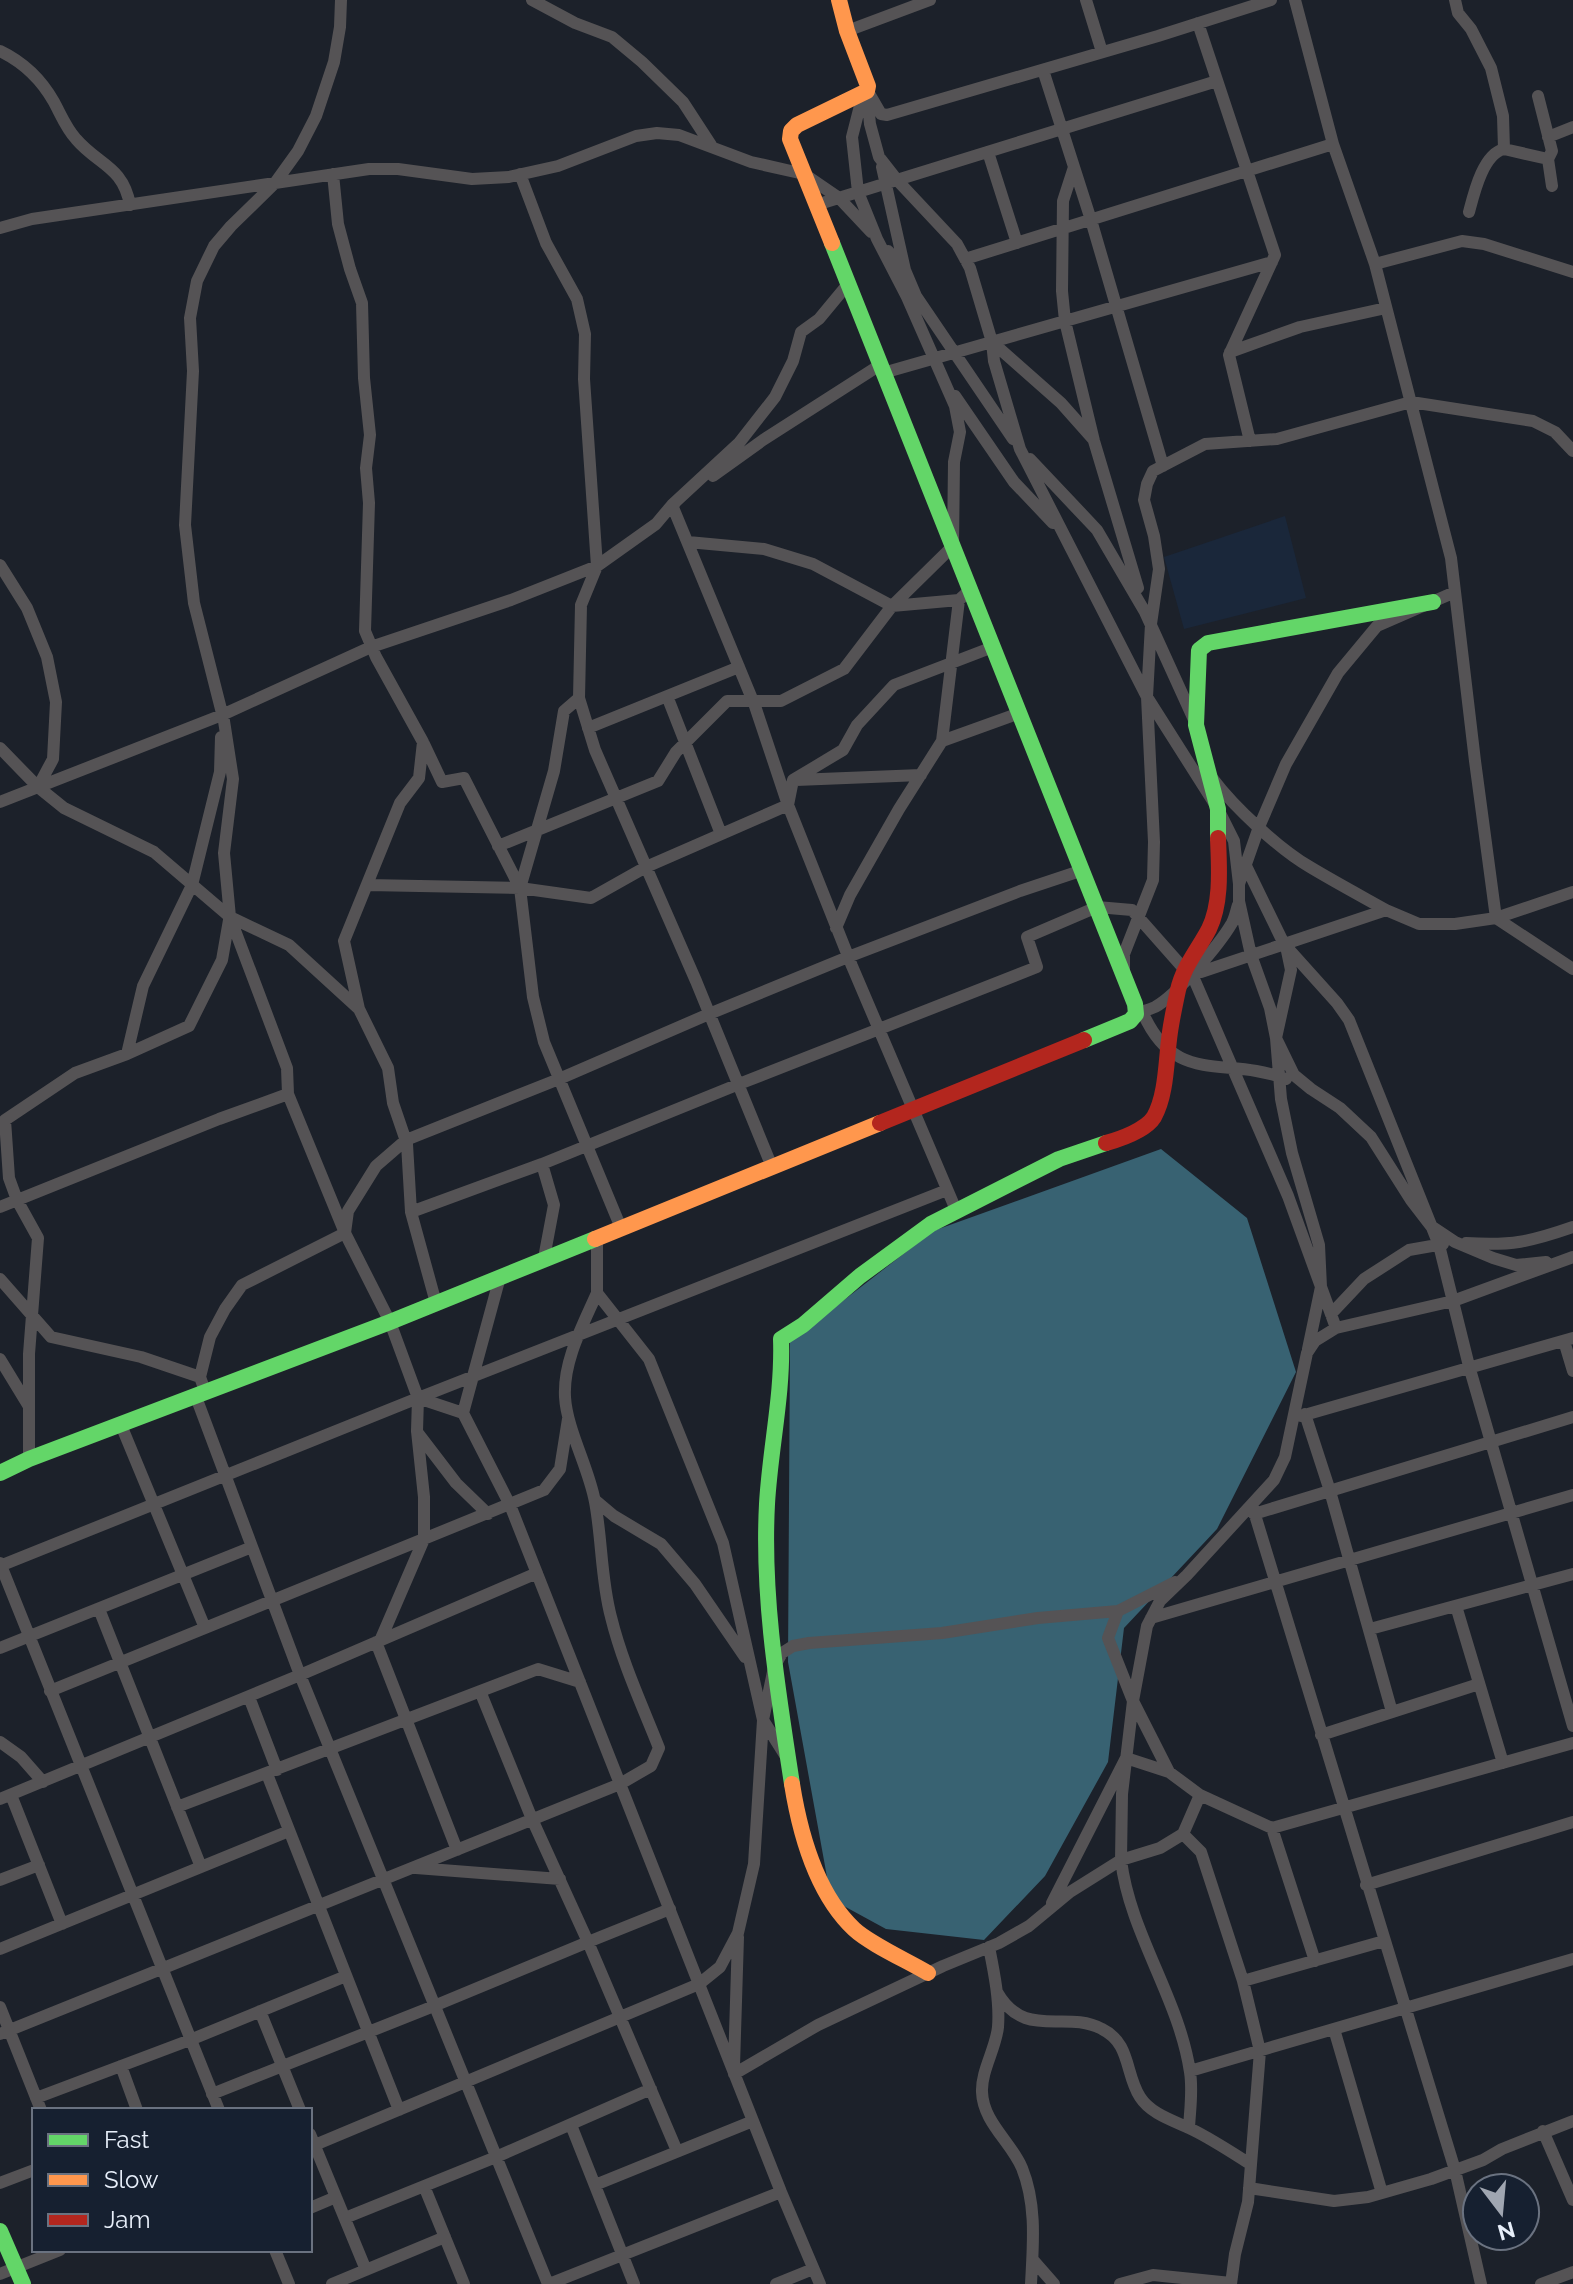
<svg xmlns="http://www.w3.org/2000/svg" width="1573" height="2284" viewBox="0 0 1573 2284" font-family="Raleway,sans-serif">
<rect width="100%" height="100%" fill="#1c212a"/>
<!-- built -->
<path fill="#1a273a" d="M1285,516L1306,598L1184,629L1164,557Z"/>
<!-- water -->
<path fill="#386272" d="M1161,1149L1247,1218L1296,1372L1217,1529L1124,1628L1108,1762L1045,1876L984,1940L886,1929L831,1899L788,1662L790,1342L933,1231Z"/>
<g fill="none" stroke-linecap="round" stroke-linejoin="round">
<!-- street -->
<path stroke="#555355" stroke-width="12" d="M341,0L340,27L334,62L316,116L298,151L275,183L231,226L214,246L197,281L190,318L193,371L185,525L194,603L224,721L233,779L224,853L230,917L287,1068L288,1094L345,1233L390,1322L418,1398L417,1431L424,1497V1539L380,1641
M532,0L575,23L612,37L642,62L683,102L711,145
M1086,0L1102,52
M1295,0L1333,144L1375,264L1451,558L1475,761L1496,918L1573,892
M1455,0L1458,13L1471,29L1491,68L1503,116L1504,149C1483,154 1474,193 1469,212
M1198,23L1275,255L1229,355L1250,441
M847,31L930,0
M0,51C23,62 41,79 54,102C61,115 66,128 76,139C98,165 123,166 130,205
M1043,70L1091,220L1163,466
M867,94L870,124L879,157L897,180L957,244L970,268L992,342L994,361L1020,449L1147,697L1218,809L1234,841L1239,884
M870,95L881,114L887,115L1158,36L1271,0
M1538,96L1552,151L1548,159
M1548,137L1573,127
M1504,149L1548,159L1552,186
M988,152L1017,243
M882,167L905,270L916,296L1013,439
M1074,167L1063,201L1062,291L1065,321L1094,441L1138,588
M333,174L338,224L350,269L362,303L364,378L370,435L366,468L369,503L365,631L376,657L423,742L419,778L400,803L344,941L359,1009L388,1068L393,1103L407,1144L411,1212L436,1303
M520,174L546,243L577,299L585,334L584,379L597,566L581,605L579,698L595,750L696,981L772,1167
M816,205L1217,81
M0,228L32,219L369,169H398L472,179L509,177L558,166L636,136L657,133L679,135L751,162L804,174L839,198L871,232
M888,251L905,270
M965,259L1333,144
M1375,264L1462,241L1484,244L1573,272
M992,342L1061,403L1093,439
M1230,352L1300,327L1386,308
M883,373L1272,262
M955,396L1014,482L1053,523
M1030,459L1097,530L1145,612L1195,722
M713,476L763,440L880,365
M675,503L672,505L755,706L788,805L852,966L956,1210
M688,542L764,549L813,564L892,606L959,600L970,590
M0,565L27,608L47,657L56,702L53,759L38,787
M667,696L721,834
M588,728L739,667
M942,741L959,600
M424,744L442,782L464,778L520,888L533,997L544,1042L621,1228
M0,748L38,787L64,808L154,852L230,917L289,945L359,1009
M1213,779C1234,807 1279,849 1310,867C1335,882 1361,896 1386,910
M796,780L921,775
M0,802L222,715L371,647L511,600L597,566L656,524L672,505L739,443L775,397L793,361L801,332L819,319L848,284
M498,846L658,781L676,752L727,701H781L844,669L892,606L953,546L954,462L960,432L955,406L907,297L877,239L858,192L852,137L863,94
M1246,866L1284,944L1337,1003L1349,1020L1439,1245L1469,1366L1573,1726
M368,885L520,888L591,898L646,867L788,805L793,780L843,750L857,725L894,685L993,647
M520,888L554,771L564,711L579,698
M836,928L850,895L899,809L942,741L1020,713
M1287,951L1291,970L1276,1038L1294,1075L1311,1089L1340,1108L1371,1137L1411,1200L1431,1226L1455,1242L1493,1258L1516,1265L1546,1262
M1124,971V954L1153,880L1154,842L1147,697L1151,624L1159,569L1154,536L1144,500L1147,484L1153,471L1205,444L1277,439L1411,402L1533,421L1555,432L1573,451
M1191,972H1201L1386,910L1419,924H1455L1496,918L1573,969
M1142,1011C1175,1088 1225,1055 1286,1079
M1136,1013C1142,1011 1149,1010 1155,1007C1177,995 1219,945 1232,923C1235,917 1236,911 1238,905
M127,1054L143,986L192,885L220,772L221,737
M0,1207L219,1119L288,1094
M411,1212L542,1164
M597,1237V1293L649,1359L723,1543L763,1720L785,1755
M1466,1243C1511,1246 1530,1242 1573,1227
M544,1258L554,1205L542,1164L739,1084L1037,967L1027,937L1097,907L1132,910L1185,970L1191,972L1288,1196L1336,1328
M0,1279L51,1337L141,1357L200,1377
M1331,1314L1364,1279L1409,1250L1443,1244
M1564,1341L1573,1371
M1308,1349L1321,1287L1319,1245L1292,1153L1281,1099L1276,1038L1270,1008L1251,955L1239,901V884L1259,827L1286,764L1338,673L1377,626L1455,592
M0,1359L28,1405
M205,1391L200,1377L210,1337L225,1309L242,1285L345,1233L348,1211L376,1166L406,1140L559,1079L709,1014L848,957L1020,891L1083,870
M196,1397L300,1675L548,2284
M418,1398L463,1413L510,1505L781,2192L820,2284
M463,1413L500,1277
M1305,1414L1330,1491L1392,1712
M1301,1416L1573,1338
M121,1425L205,1628
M417,1432L456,1483L488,1514
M29,1459V1354L38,1238L17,1200L9,1178L5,1120L75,1073L127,1054L189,1026L222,960L229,920
M595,1500L614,1516L661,1544L695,1584L745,1657
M1252,1505L1455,2170L1481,2284
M1254,1514L1573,1417
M0,1563L219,2110
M0,1566L418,1398L947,1190
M1456,1606L1503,1763
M99,1609L201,1867
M1118,1611L1108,1638L1133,1701L1169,1772L1200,1795
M1151,1618L1573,1495
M1370,1629L1573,1574
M376,1642L457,1850
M0,1648L252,1547
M50,1691L544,1490L560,1469L568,1419
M480,1691L532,1819L588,1942L670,1909
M249,1697L277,1770
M1321,1735L1479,1684
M0,1742L21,1757L43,1782
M267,1774L399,2110
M11,1795L62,1924
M0,1799L300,1675L537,1573
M177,1807L538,1669L580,1682
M1272,1828L1315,1961
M1183,1834L1201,1852L1243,1981L1260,2051L1248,2202L1235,2254L1231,2284
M416,1868L560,1879
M0,1880L39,1865
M1366,1885L1573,1822
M1052,1903L1126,1758L1169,1772
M989,1947C994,1972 1000,2001 998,2027C996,2048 981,2071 982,2092C983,2122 1011,2142 1022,2168C1037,2205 1033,2245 1031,2284
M0,1949L289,1831
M1243,1981L1384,1941
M997,1992C1025,2041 1065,2009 1102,2029C1131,2043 1125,2074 1140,2097C1152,2116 1179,2122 1197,2132C1216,2142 1233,2153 1250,2164
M0,2007L41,2110
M260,2011L300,2110
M1334,2029L1382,2193
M0,2034L620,1784L651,1766L659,1748C642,1705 622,1662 611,1617C601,1580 602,1539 595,1502C589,1468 567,1430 565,1397C563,1361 583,1325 597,1293
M121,2066L137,2110
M734,2066L738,1937
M1190,2071L1573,1959
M734,2074L818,2025L943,1966L999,1943L1029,1926L1070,1892L1121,1860L1122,1794L1133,1701L1147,1626L1160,1601L1187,1575L1274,1480L1285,1457L1307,1353L1315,1341L1336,1328L1453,1301L1573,1257
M212,2094L434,2006L588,1942L677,2151
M36,2098L190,2040L346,1976
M571,2125L634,2284
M1189,2128C1190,2109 1193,2091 1190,2072C1179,1998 1130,1934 1121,1860L1160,1848L1183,1834L1200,1795L1272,1828L1573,1743
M1543,2131L1573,2200
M310,2134L366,2270
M310,2147L699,1984L720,1967L738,1933L754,1864L763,1720L774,1667L782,1653L793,1646L809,1643L942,1633L1038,1618L1118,1611L1175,1582
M0,2183L34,2170
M595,2185L753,2121
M424,2186L464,2284
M1249,2188L1334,2201L1368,2197L1431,2179L1483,2160L1502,2149L1573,2121
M310,2208L336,2197
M345,2218L496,2157L651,2089
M275,2250L289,2284
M1033,2260L1054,2284
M0,2274L60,2250
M332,2284L445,2237
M549,2284L781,2192
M776,2284L813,2269
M1120,2284L1153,2275L1231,2283
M1541,2284L1573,2272"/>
<!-- fast -->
<path stroke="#63d668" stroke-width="16" d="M832,243L1135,1004L1136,1014L1130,1021L1084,1040
M1218,838V809L1196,725L1199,650L1208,643L1433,602
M0,1473L29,1459L390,1322L595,1239
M792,1784C778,1692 762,1598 767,1504C770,1449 783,1395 781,1339L803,1325L860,1276L931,1224L1059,1159L1106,1143
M0,2231L23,2284"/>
<!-- slow -->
<path stroke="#ff974d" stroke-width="16" d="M832,243L790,139L791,131L797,125L867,91L868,86L847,31L839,0
M595,1239L880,1123
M792,1784C800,1834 817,1894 854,1929C870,1944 908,1961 928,1973"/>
<!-- jam -->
<path stroke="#b3261e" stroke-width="16" d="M880,1123L1084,1040
M1106,1143C1120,1139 1146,1130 1154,1117C1167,1094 1166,1058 1170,1032C1172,1018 1175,1004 1178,990C1183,967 1198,950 1209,929C1222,902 1219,867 1218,838"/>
</g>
<!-- legend -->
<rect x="32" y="2108" width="280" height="144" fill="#162030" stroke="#6a7280" stroke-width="2"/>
<rect x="48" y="2134" width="40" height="12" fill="#63d668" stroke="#6a7280" stroke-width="2"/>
<text x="104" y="2148" font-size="24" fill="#e7eef9">Fast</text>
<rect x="48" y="2174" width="40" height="12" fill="#ff974d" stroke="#6a7280" stroke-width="2"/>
<text x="104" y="2188" font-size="24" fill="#e7eef9">Slow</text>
<rect x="48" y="2214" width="40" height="12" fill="#b3261e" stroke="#6a7280" stroke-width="2"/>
<text x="104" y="2228" font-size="24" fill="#e7eef9">Jam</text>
<!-- north arrow -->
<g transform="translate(1501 2212) rotate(164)"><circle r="38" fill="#162030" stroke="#6a7280" stroke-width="2"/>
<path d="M0-6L14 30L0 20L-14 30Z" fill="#a0a6b1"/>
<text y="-12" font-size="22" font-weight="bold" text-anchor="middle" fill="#e7eef9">N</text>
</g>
</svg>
